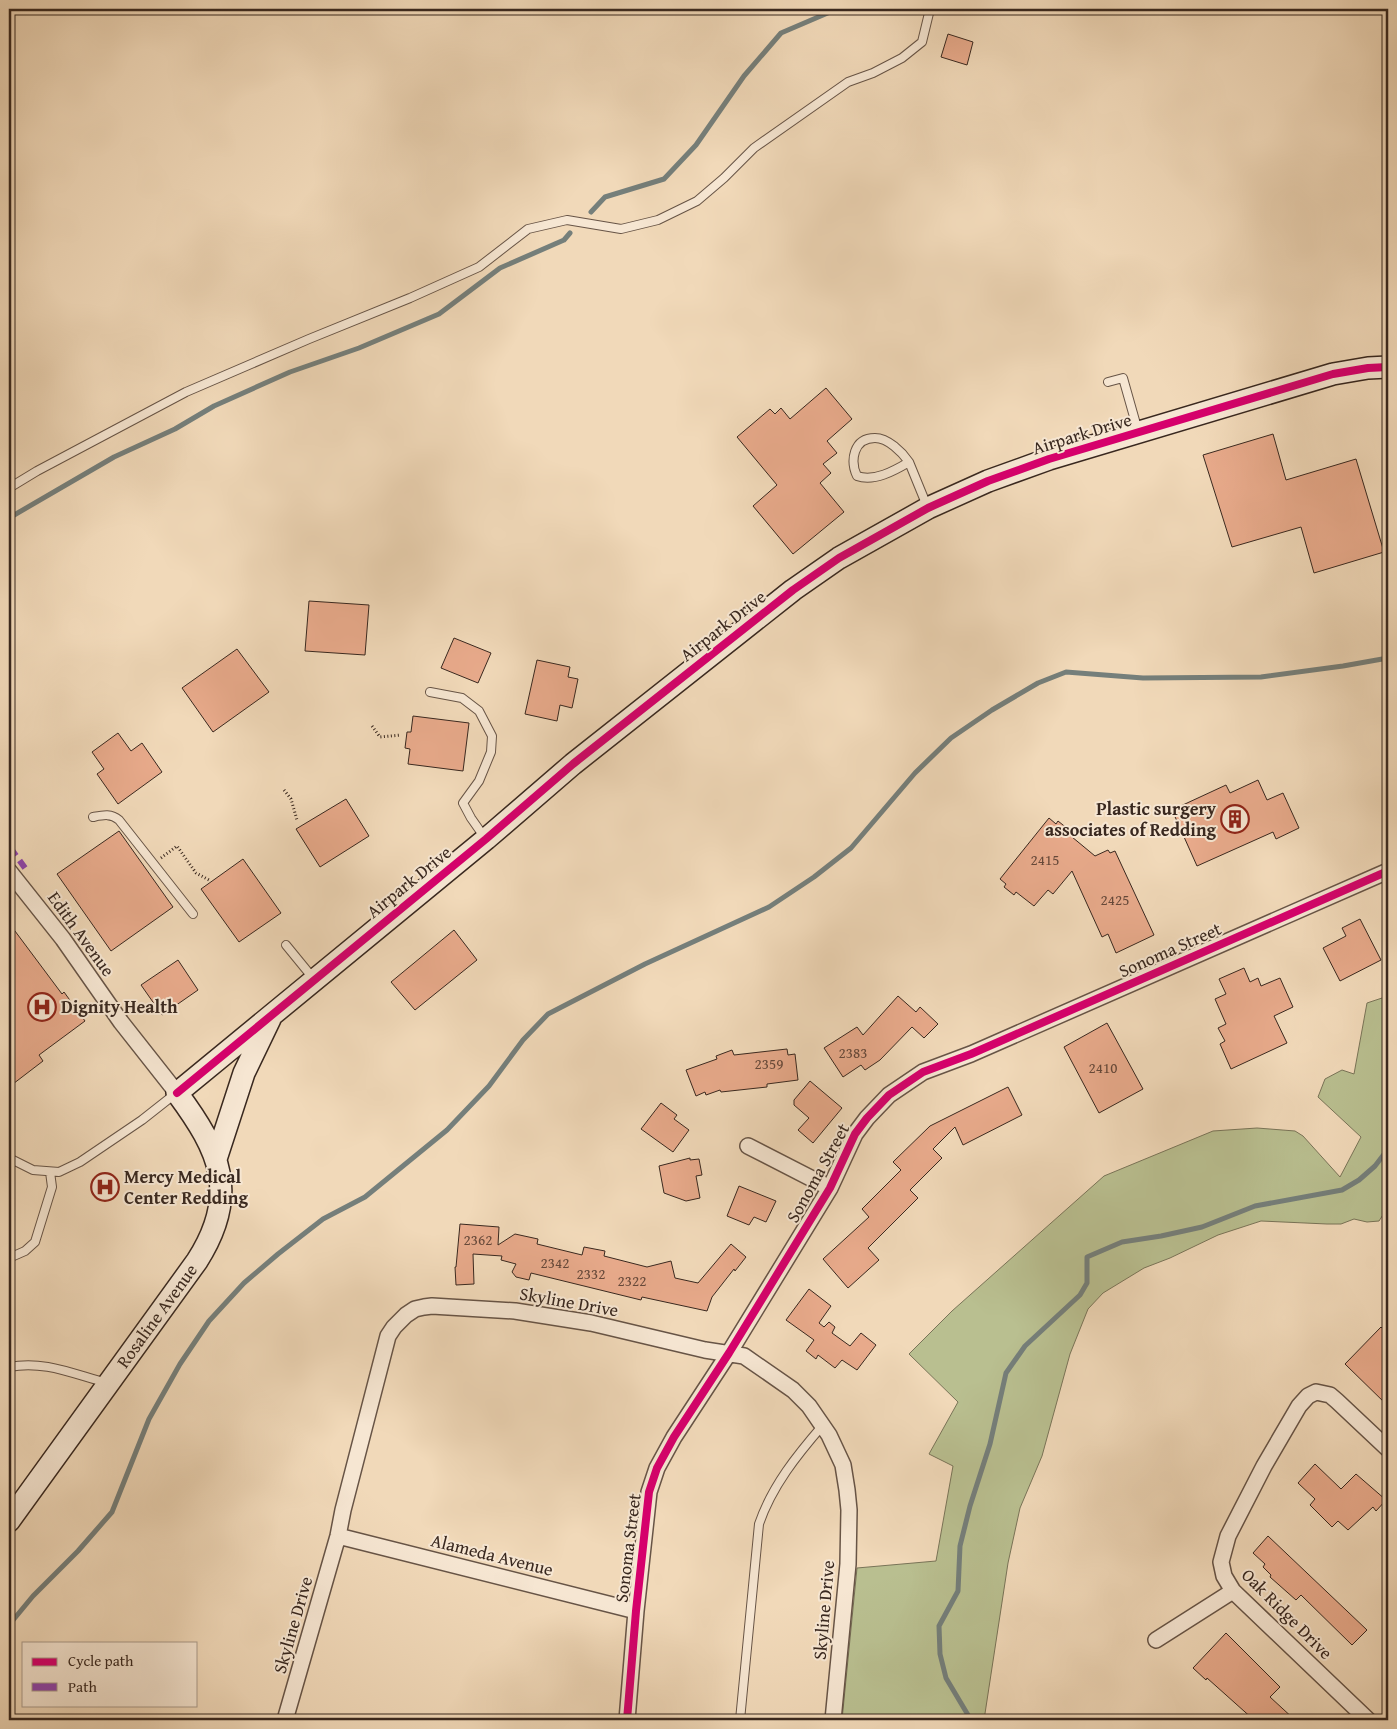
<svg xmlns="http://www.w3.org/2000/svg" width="1397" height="1729" viewBox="0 0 1397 1729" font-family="'Gentium Book Plus',serif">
<rect width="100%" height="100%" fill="#f1d9b9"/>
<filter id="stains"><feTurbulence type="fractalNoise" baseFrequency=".004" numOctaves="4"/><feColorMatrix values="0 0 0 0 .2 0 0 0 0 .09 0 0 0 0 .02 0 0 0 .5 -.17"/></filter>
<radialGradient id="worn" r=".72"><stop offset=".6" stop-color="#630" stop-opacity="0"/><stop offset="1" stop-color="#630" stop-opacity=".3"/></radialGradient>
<!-- green -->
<path fill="#b9bf90" stroke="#797458" d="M1388,996V1207L1379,1221L1367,1222L1354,1219L1341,1224H1327L1261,1221L1218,1235L1170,1258L1144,1268L1103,1293L1088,1309L1070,1354L1042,1456L1020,1508L1008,1563L984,1720H842L857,1568L936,1561L953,1466L929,1454L958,1402L909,1354L952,1311L1104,1176L1213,1131L1257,1128L1295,1131L1303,1136L1340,1177L1361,1137L1318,1097L1325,1079L1342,1070L1354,1074L1367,1003Z"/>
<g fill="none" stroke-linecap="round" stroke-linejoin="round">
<!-- stream -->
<path stroke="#757f7b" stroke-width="5" d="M591,212L605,197L664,179L696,145L744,76L781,33L837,9
M9,518L114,457L175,429L214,406L290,372L359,348L439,314L500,268L564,240L570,233
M9,1625L33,1596L78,1551L112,1512L149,1419L180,1364L209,1321L244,1283L278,1254L323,1219L365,1197L447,1130L489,1086L523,1040L548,1014L645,964L769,907L814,877L851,848L915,773L951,738L992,710L1038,683L1066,672L1143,678L1261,677L1343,666L1388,658
M971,1720L946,1678L940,1654L939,1626L958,1591L960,1546L970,1506L990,1444L1006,1373L1025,1346L1080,1295L1087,1283V1257L1122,1242L1161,1236L1202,1227L1255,1206L1342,1190L1359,1180L1375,1166L1388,1149"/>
</g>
<!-- building -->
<path fill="#e8aa8b" stroke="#39281f" d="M948,34L973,42L967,65L941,57Z
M826,388L852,419L827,441L837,453L823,464L831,473L820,483L844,512L793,554L753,506L777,485L737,437L770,409L775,414L781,408L790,419Z
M1273,434L1286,480L1356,459L1384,552L1314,573L1301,527L1232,547L1203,455Z
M309,601L369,605L365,655L305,651Z
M454,638L491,653L478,683L441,668Z
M237,649L269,692L213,732L182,688Z
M537,660L570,667L568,677L578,679L572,708L560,705L557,721L525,714Z
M413,716L469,723L463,771L408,764L410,749L405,748L407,732H411Z
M118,733L131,751L142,743L162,772L118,804L97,774L104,769L92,752Z
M1258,780L1267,800L1283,793L1299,828L1276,839L1273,832L1197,866L1172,810L1226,785L1230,793Z
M346,799L369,836L320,867L296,829Z
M1049,818L1056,824L1058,821L1068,829L1066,832L1095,856L1108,850L1110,853L1115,851L1154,935L1116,953L1108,934L1102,937L1072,871L1053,894L1048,890L1034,906L1016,892L1014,895L1004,887L1006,884L1000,879Z
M119,831L173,907L111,951L57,874Z
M243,859L281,913L239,942L201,889Z
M1360,919L1381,960L1340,981L1323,948L1346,936L1342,928Z
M9,923L62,994L64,992L85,1021L39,1055L43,1061L9,1087Z
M454,930L477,960L415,1010L391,982Z
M178,960L198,990L162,1015L141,985Z
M1244,968L1250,982L1258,978L1261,986L1280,978L1293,1007L1274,1016L1287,1043L1231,1069L1220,1044L1225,1041L1218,1028L1226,1024L1215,999L1226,994L1219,979Z
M898,996L916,1012L920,1007L938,1024L924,1038L912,1027L880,1060L865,1070L861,1065L843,1077L824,1048L857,1027L863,1035Z
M1107,1023L1143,1089L1099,1113L1064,1047Z
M787,1049L788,1055L795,1054L798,1080L767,1084V1087L721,1092L720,1090L706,1095L705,1092L696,1096L686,1070L717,1059L716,1056L732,1050L734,1055Z
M810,1081L842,1108L813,1143L798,1130L809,1118L794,1105V1100Z
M1008,1087L1022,1115L963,1145L955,1127L933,1149L942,1158L910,1190L918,1198L868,1248L879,1260L848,1288L823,1259L869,1217L862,1209L901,1170L893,1162L930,1126Z
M661,1103L677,1115L674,1119L689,1130L673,1152L641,1129Z
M690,1158V1160L699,1159L702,1175L696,1176L700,1198L686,1201L664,1193L659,1166Z
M739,1186L776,1201L766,1222L754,1217L749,1225L727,1216Z
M460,1224L499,1227L498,1245L515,1234L538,1239L537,1244L582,1255L584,1247L605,1251L604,1256L647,1267L671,1261L675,1278L698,1283L731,1244L746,1257L735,1271L734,1269L712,1297L707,1311L642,1297L641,1300L531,1273L529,1280L516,1277L512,1272L516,1264L501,1260L502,1256L473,1254L474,1284L456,1285L455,1267H456Z
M809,1289L831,1306L819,1323L824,1327L829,1322L835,1327L832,1333L850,1346L861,1333L876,1345L857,1370L842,1360L835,1368L818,1355L816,1359L806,1351L814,1340L786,1320Z
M1381,1327L1388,1334V1406L1345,1364Z
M1315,1464L1341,1489L1356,1474L1386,1500L1376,1511L1373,1507L1348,1530L1338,1521L1332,1527L1310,1505L1315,1499L1298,1483Z
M1268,1536L1367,1630L1352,1645L1301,1595L1296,1600L1270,1577L1271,1575L1263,1567L1265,1564L1253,1553Z
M1226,1633L1280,1687L1270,1697L1295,1720H1254L1207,1678L1206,1680L1193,1668Z"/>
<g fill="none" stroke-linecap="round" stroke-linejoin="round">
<defs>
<path id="lane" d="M1108,382L1123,378L1138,431
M909,462C902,452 888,438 875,438C853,438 850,461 857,476C874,482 894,471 909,462L927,506
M9,488L37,471L186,392L309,339L410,298L479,267L528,229L567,220L621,229L658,220L697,201L724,178L754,148L848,82L873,73L902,58L922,42L930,9
M430,692L462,698L479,711L492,736L491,752L479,781L463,803L471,818L485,838
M93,817C103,815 111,813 119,820L193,914
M286,945L313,978
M9,1158L33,1170L59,1172L80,1162L142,1120L175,1094
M9,1258L25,1251L35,1242L52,1187L50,1172
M9,1367C44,1360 73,1374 107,1383
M740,1720L759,1524C772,1486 797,1455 823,1425"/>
<path id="street" d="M9,871L63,939L121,1022L177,1093
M748,1146L830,1188
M338,1536L636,1611
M1156,1640L1233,1591
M285,1720L338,1536L343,1510L388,1336L394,1327L406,1315L415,1309L424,1307L432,1306L515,1311L591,1323L705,1350L744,1356L793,1390L809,1406L829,1435L843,1465L847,1490L849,1510L848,1564L833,1720
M627,1720L636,1611L649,1492L657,1468L674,1437L729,1353L830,1188L855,1134L867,1118L889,1095L923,1072L971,1054L1388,871
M1368,1720L1233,1591L1224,1576L1221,1562L1228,1536L1264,1466L1299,1406L1308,1396L1316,1392L1330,1395L1337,1401L1388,1449"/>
<path id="secondary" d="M216,1159L244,1073L270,1019
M9,1521L197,1261C240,1194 220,1151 177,1093L486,839L573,764L793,590L839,558L928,508L988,481L1049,459L1333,374L1368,368L1388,367"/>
</defs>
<!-- lane casing -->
<use href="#lane" stroke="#675446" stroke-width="10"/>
<!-- street casing -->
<use href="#street" stroke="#675446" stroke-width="18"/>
<!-- secondary casing -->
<use href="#secondary" stroke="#39281f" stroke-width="24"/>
<!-- path -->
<path stroke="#39281f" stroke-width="3" stroke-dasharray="1 2.5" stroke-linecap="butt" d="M372,726L380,737L401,735
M284,790L291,799L297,820
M161,858L177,846L196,873L211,881"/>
<!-- lane -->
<use href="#lane" stroke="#f6e6d2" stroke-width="8"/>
<!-- street -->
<use href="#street" stroke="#f6e6d2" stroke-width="15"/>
<!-- secondary -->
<use href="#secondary" stroke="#f6e6d2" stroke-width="21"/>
<!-- quiet -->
<path stroke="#8e44ad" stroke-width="6" stroke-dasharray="12 6" stroke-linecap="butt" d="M9,846L25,868"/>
<defs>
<path id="cycleway" d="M177,1093L486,839L573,764L793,590L839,558L928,508L988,481L1049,459L1333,374L1368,368L1388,367
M627,1720L636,1611L649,1492L657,1468L674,1437L729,1353L830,1188L855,1134L867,1118L889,1095L923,1072L971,1054L1388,871"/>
</defs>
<!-- cycleway casing -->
<use href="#cycleway" stroke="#f6e6d2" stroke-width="11"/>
<!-- cycleway -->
<use href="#cycleway" stroke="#d6006c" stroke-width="8"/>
</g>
<!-- icons -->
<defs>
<symbol id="building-ring" viewBox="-11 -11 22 22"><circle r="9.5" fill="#f6e6d2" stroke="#8f2418" stroke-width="1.5"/><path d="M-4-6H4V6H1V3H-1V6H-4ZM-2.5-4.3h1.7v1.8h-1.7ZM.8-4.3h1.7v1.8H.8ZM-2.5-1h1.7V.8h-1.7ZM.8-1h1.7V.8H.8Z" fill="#8f2418"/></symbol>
<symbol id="hospital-ring" viewBox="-11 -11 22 22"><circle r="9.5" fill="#f6e6d2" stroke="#8f2418" stroke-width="1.5"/><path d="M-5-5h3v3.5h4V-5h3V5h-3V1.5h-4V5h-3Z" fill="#8f2418"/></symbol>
</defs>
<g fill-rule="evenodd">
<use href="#building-ring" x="1219" y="803" width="32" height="32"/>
<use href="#hospital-ring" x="26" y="991" width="32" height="32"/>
<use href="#hospital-ring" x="89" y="1171" width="32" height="32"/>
</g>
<g text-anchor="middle" stroke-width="4" stroke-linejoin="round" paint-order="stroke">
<!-- number labels -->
<g font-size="15" fill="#65483a">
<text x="1045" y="865">2415</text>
<text x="1115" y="905">2425</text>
<text x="853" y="1058">2383</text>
<text x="769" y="1069">2359</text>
<text x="1103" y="1073">2410</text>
<text x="478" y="1245">2362</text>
<text x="555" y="1268">2342</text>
<text x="591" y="1279">2332</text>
<text x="632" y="1286">2322</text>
</g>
<!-- street labels -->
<g font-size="18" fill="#39281f" stroke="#f6e6d2">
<text transform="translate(1082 434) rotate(-17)" y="6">Airpark Drive</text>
<text transform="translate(723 626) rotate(-38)" y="6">Airpark Drive</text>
<text transform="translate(409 882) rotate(-39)" y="6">Airpark Drive</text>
<text transform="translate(81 934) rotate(54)" y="6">Edith Avenue</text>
<text transform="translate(1170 950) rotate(-24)" y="6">Sonoma Street</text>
<text transform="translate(818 1173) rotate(-61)" y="6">Sonoma Street</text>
<text transform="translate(569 1302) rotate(10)" y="6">Skyline Drive</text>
<text transform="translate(157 1316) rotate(-54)" y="6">Rosaline Avenue</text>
<text transform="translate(628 1548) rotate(-83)" y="6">Sonoma Street</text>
<text transform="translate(492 1555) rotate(14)" y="6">Alameda Avenue</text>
<text transform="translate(824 1610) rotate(-85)" y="6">Skyline Drive</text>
<text transform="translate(1287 1614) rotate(45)" y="6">Oak Ridge Drive</text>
<text transform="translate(293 1625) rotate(-74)" y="6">Skyline Drive</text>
</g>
<!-- poi labels -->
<g font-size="18" font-weight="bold" fill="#39281f" stroke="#f6e6d2" text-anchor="start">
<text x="1216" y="815" text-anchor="end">Plastic surgery<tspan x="1216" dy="21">associates of Redding</tspan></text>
<text x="61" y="1013">Dignity Health</text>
<text x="124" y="1183">Mercy Medical<tspan x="124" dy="21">Center Redding</tspan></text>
</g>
</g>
<!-- margin -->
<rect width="1397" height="1729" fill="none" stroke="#f1d9b9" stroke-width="30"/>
<rect x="10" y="10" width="1377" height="1709" fill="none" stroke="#39281f" stroke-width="2.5"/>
<rect x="15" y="15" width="1367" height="1699" fill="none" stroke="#39281f"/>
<!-- legend -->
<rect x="22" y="1642" width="175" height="65" fill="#f6e6d2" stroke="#aa9a8a"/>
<rect x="32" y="1658" width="25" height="8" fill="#d6006c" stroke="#aa9a8a"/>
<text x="68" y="1666" font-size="15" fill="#39281f">Cycle path</text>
<rect x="32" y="1683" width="25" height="8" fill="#8e44ad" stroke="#aa9a8a"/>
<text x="68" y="1692" font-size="15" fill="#39281f">Path</text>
<rect width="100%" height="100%" filter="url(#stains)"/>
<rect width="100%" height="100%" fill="url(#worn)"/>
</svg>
